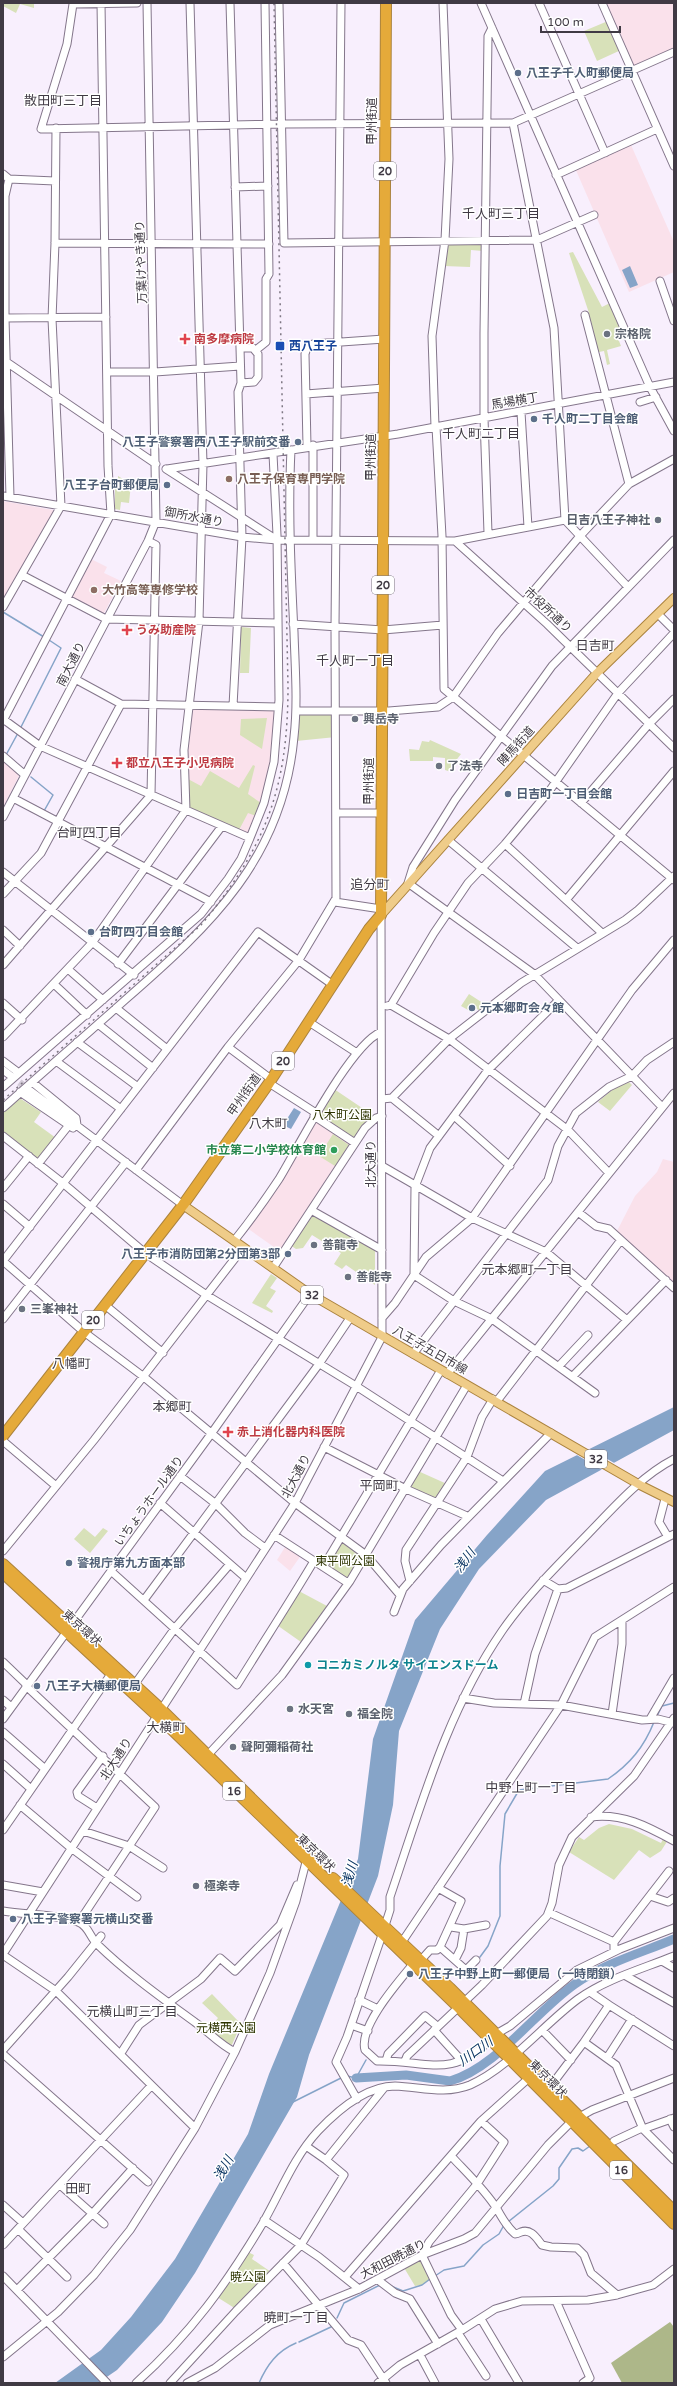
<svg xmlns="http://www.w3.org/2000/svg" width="677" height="2386" viewBox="0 0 677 2386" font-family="'Varela Round','Noto Sans JP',sans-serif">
<rect width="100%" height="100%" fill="#f8effd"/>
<!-- education -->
<path fill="#fae1eb" d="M605,3H674V52L634,69Z
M631,145L674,242V272L629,292L575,168Z
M3,501L53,510L55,512L3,600Z
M89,558L107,567L104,573L121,581L102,617L67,599Z
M193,708L274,709L276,711L271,759L260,806L248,834L189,808L186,751L191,710Z
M3,756L21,772L3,807Z
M315,1119L352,1145L281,1252L247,1228Z
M663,1159L674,1162V1286L617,1231L635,1196L657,1172Z
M287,1544L302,1554L290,1571L277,1560Z"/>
<!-- green -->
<path fill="#d8e1b9" d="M3,3H34V8L20,4L16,13L3,6Z
M608,21L621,50L597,61L584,31Z
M447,242L480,243L484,246L483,251L471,250L470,267L444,266Z
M573,252L602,307L610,303L621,328L615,331L621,346L607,350L610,364L607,365L604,351L594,353L585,315L589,313L569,253Z
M118,476L131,484L129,503L121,502L120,510L115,509V485H118Z
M241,627L251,628L249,673H240Z
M336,711V737L296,741L297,714Z
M267,718L262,749L240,735L241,719Z
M430,740L461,754L448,771L445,770V758L433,757V761H410L409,749L419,750L422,741L429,742Z
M253,765L255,766L248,794L261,803L256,816L248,813L239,830L189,808L188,779L201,786L210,771L239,788Z
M469,994L489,1007L483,1013L471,1005L468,1010L461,1006Z
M629,1082L632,1085L610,1111L598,1102L613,1089Z
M334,1089L374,1116L353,1141L318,1114Z
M18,1097L41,1112L34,1122L56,1138L38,1159L3,1133V1111Z
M333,1134L349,1145L335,1166L319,1156Z
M314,1214L375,1249V1285L346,1265L342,1269L334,1264L341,1253L312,1235L303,1248L296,1249L290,1245L309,1215Z
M271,1274L277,1278L270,1288L276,1291L266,1306L273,1311L272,1313L252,1303Z
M418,1471L447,1484L437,1500L410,1487Z
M84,1528L95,1537L103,1528L108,1531L90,1553L74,1539Z
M342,1537L366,1555L350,1581L323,1567Z
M297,1590L327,1606L301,1642L274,1623Z
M609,1824L632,1829L661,1843L664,1837L668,1840L661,1851L650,1858L639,1850L614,1880L569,1852L579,1837L584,1840L599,1828Z
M212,1994L241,2024L231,2047L225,2044L209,2029L218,2018L202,2003Z
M248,2252L254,2255L252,2259L271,2272L236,2309L217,2297Z
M422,2255L433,2278L422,2285L415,2286L403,2266Z"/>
<!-- forest -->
<path fill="#adb789" d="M670,2322L674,2327V2383H622L611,2363Z"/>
<!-- water -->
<path fill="#86a4c8" d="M630,266L638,285L630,288L622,270Z
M294,1108L301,1112L291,1129L283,1125Z
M674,1407V1430L546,1500L479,1569L440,1629L399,1731L393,1805L378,1876L309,2055L297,2097L195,2273L162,2322L117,2370L98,2383H55L101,2350L131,2317L175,2259L248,2134L269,2074L358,1859L373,1739L415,1620L487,1535L545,1471Z"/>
<!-- pier -->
<path fill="#f8effd" d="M588,1448L616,1464L604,1471L575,1454Z"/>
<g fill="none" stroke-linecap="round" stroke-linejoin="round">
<!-- stream -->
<path stroke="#86a4c8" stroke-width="1.5" d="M3,612L44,637
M21,727L60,650L61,648L49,640
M6,755L18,733
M31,777L53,795L44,811
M657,1716L662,1706L674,1703
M480,1957L488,1946L500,1916V1866L505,1814L519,1790L608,1779C630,1764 644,1747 654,1722
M347,2076L356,2078L366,2060
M293,2102L341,2078
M508,2222L553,2186L559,2179V2168L572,2149L578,2148L583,2151L590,2146
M435,2276L444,2270L464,2266L483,2245L499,2234L504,2225
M391,2286L403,2291L422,2285L430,2279
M337,2318L344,2303L380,2285
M299,2342L333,2326
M259,2383C267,2365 277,2351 296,2343"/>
<!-- river -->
<path stroke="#86a4c8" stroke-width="9" d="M356,2078L406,2075L450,2081C496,2068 536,2011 575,1984C605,1963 641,1953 674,1939"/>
<!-- minor-tunnel -->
<path stroke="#d3cbd8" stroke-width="7" stroke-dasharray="7 3.5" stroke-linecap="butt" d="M11,1076L28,1089"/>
<defs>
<path id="minor" d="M137,3L73,4L67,44L41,129L282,124L513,123L674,52
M230,3L240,348L241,383L238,392L242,537L233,706
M279,3L284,243L537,240L594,215
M481,3L650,387L674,431
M539,3L605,153
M602,3L674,166
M513,123L554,328L565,520L628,587
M3,174L9,179L55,181
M556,175L657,129
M9,179L5,196V318L10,497
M235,187L268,186
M55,243L269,244
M660,281L674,321
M585,315L629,484
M5,318L106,317
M240,348H253L258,354V377L254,382L241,383
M256,350L266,342V279L269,274L265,3
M5,361L156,464
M108,372H155L240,366
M306,394L384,388
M640,402L656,397
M521,412L528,527
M435,427L432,336L445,240L449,159L443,3
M436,427L442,536L444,689L674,880
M307,446L305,354L307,348L313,344L384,339
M166,469L277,540
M167,469L398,434L674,382
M3,496L242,537L277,540L455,541L547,624L674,748
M488,533L484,418V333L488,36L492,28
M313,540V445
M455,541L565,520
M22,575L106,619L277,623
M3,607L61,506L52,319L55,243L56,128
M658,614L674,630
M293,624L383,630L443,625
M75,679L121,704L278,707
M296,711H389L438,707L453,697L498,633L580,536L629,484L674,459
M3,719L40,746L250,838
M3,721L111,514L108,466L101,3
M3,756L25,775
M13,798L211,902
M581,803L649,724L674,699
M336,813H382
M3,817L148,541L156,521L147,3
M448,840L577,948
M505,844L602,933
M3,872L134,975
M3,894L41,853L121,704
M566,900L674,771
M335,902L381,909
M3,930L20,946
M118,964L222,826
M3,965L151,795L156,545L148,541
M69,970L103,1000
M55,985L87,1015
M3,1003L22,1020
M391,1005L434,933L468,883L505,844L550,790L618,693L674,633
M387,1006L391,1005L449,1039L568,1130L609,1173
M116,1008L167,1049
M309,1022L357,1053
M98,1024L153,1068
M3,1037L92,943L186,810L184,750L199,621L203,464L190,3
M77,1042L138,1087
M228,1047L271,1079
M3,1061L19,1073
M56,1061L121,1109
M3,1070L11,1076
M32,1082L76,1118L77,1125
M269,1083L316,1113
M3,1087L201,914L228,879L241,859L250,838L264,803L274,762L279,700L277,535L273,454
M28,1089L183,1205
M20,1092L73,1128
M392,1098L439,1136
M382,1099L392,1098L449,1039L521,983L625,920L638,910L674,876
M662,1107L534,974L408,883L413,867L455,800L552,666L674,540
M3,1108C43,1072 85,1036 125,1000C211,925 283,858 294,737C298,702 295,667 294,632C291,572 288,510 291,450
M314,1116L355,1143
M454,1116L510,1166
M3,1136L64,1184L145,1253L208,1296L356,1386L503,1481
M38,1164L69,1125
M382,1166L472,1218L546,1252L627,1320
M136,1170L228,1047L299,960L336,898L335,627L341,3
M3,1188L29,1156
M3,1204L30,1227
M311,1210L382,1250
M578,1212L596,1226L609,1229L674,1288
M234,1241C250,1221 265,1200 279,1179C299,1146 350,1045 381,1032
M3,1261L84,1332L144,1377L295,1503L366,1555L400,1595
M3,1261L258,932L333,985
M273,1268L365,1128L376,1118L382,1116
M414,1274L415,1187L430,1148L488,1070L559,1000
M414,1275L454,1301L492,1319L595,1393
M105,1305L163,1353
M382,1318L395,1303L426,1257L472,1218L632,990L674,940
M3,1319L126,1162
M413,1354L548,1180L558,1146L576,1113L609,1087L632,1076L647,1060L674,1042
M559,1366L588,1335
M447,1374L674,1093
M573,1376L666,1280
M497,1401L621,1240
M3,1441L56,1486
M324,1447L406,1489L467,1516
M180,1476L216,1504L245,1533L265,1548
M665,1499L659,1522L668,1537
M160,1503L246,1578
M274,1535L348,1583
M3,1551L94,1440L243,1248
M323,1567L441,1370
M111,1571L237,1685C263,1643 289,1603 314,1561
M543,1580L558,1589L567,1588L674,1534
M410,1581L405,1561L406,1550L467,1457L482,1417L493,1399
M144,1600L319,1364L350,1318
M394,1612L403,1589L441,1545L551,1433
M3,1662L27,1685
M26,1686L155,1807L79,1922
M132,1688L175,1628L230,1564
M463,1698L494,1703L561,1705L642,1720L658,1719L674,1723
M3,1700L11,1707
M524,1704L535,1654L558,1589
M612,1714L622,1644V1621
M3,1719L211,1434L310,1294
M650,1719L674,1678
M3,1732L45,1769
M205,1758L282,1675L350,1581L467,1385
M3,1764L31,1789
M20,1805L71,1848L137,1897
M97,1808L78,1796L77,1792L103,1756
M591,1817C622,1813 647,1826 674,1841
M3,1830L113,1671
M83,1831L129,1846L163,1868
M3,1885L43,1892
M650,1896L668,1902L674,1898
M3,1911C27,1915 56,1914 78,1922C89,1926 90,1938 98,1945C128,1974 162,1998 196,2023C209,2032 220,2045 235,2052
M550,1913L614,1942
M451,1927L464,1929L486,1925
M400,1945L561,1705L595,1637L674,1587
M440,1947L466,1970L476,1960
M614,1951V1942L669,1871
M3,1954L295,1503L382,1337L381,915
M3,1955L56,1991L195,2128
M413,1960V1964C399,1981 358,2027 365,2050L377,2061C427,2060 450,2080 490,2040
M421,1960L430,1950H437L440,1947L461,1901L438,1888
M455,1960L461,1948L464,1929
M662,1961L674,1968
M626,1976L674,2003
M359,2000L378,2009
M609,2005L674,2046
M351,2025L368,2031
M434,2030L462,2061
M542,2030L571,2060
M496,2034L510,2026L577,1970L620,1949L674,1928
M584,2042L616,2065L643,2129L674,2160
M3,2050L68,1977L101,1936
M121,2053L139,2025L201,1979L220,1958L235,1971L280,1925L297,1885
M3,2054L148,2182
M607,2058L632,2019
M386,2061L388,2054L425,2016L437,2026
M405,2061L407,2056L482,1985L547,1916L552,1903L559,1865L572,1837L634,1776L674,1718
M550,2087L584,2042L609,2005L590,1992
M357,2099L336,2062L347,2037L382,1935L390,1910V1897C421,1806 447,1711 502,1631C527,1595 558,1565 588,1534C614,1507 641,1476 674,1459
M670,2119L674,2127
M643,2129L674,2118
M614,2141L642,2128
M306,2146L326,2160
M452,2157C467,2173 485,2190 497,2209C503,2219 506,2226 515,2234C517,2234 519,2233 521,2232C531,2228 537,2239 542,2245L551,2247L577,2248L584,2255L591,2273L617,2295
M60,2185L104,2224
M3,2205L23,2223
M264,2220L319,2257L359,2289
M18,2229L67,2277
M3,2245L151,2086
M283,2263L348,2340L361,2345L386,2383
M3,2276L107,2383
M345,2277L481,2121L529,2078
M378,2280L395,2293L410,2299L438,2344
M17,2290L92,2214L133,2168
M556,2301L590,2378L583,2383
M481,2319L519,2383
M462,2330L451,2315L422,2255L429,2242L477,2184L504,2142L481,2121
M458,2333L486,2376
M420,2355L435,2383
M3,2357L58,2312L94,2275L130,2230L195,2128L235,2052L270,1973L296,1901L307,1858
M136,2383C191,2333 226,2285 264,2221C281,2191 294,2157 318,2131C337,2111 366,2086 395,2086C421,2087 445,2095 470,2085C509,2068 544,2024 578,1999C606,1979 642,1969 674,1956
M170,2383L236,2311L301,2245L344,2175L326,2160L384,2088
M187,2383L215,2368L270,2325L359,2289L422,2255L464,2239L475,2233L548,2145L572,2121L592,2110L674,2078
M378,2383L400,2365L462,2330L495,2309L522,2301L588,2300L617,2295L653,2285L674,2269"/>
<path id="major" d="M381,915L597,673L674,598
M183,1205L310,1294L640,1485L674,1502"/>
<path id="highway" d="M3,1436L183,1205L269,1083L369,929L381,915L386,3
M3,1564L161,1709L320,1866
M3,1573L165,1723L457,2006L674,2224
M333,1878L450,1988L674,2211"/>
</defs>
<!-- minor casing -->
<use href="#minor" stroke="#84768b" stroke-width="9"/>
<!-- major casing -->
<use href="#major" stroke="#ab833e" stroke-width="10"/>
<!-- highway casing -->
<use href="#highway" stroke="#ab833e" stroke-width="12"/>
<!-- minor -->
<use href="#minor" stroke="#fff" stroke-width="7"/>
<!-- major -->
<use href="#major" stroke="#efcc89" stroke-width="8"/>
<!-- highway -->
<use href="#highway" stroke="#e5aa3a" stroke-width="10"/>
<!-- rail -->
<path stroke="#7e7783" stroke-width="1.5" stroke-dasharray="2 4" stroke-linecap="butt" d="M3,1100L201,925C266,847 288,788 288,686L274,3"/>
</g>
<!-- markers -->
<g fill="#5c6f8a" stroke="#fff" stroke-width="1.5">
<circle cx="518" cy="73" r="4"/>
<circle cx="534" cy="419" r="4"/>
<circle cx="298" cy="442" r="4"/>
<circle cx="167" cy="485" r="4"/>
<circle cx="508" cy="794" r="4"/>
<circle cx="91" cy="932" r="4"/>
<circle cx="472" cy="1008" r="4"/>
<circle cx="288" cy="1254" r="4"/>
<circle cx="69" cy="1563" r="4"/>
<circle cx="37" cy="1686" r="4"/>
<circle cx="13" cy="1919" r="4"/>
<circle cx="410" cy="1974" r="4"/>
</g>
<g fill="#6b7280" stroke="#fff" stroke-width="1.5">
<circle cx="607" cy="334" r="4"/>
<circle cx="658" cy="520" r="4"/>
<circle cx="355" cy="719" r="4"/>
<circle cx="439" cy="766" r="4"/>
<circle cx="314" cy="1245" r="4"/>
<circle cx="348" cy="1277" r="4"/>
<circle cx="22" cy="1309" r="4"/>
<circle cx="290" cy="1709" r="4"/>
<circle cx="349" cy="1714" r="4"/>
<circle cx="233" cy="1747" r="4"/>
<circle cx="196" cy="1886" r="4"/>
</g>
<g fill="#e0444e" stroke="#fff" stroke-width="1.5">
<path d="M183 333h4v4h4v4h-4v4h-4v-4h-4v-4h4z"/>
<path d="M125 624h4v4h4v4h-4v4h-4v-4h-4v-4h4z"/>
<path d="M115 757h4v4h4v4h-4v4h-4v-4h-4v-4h4z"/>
<path d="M226 1426h4v4h4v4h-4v4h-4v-4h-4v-4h4z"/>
</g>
<rect fill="#1a4fb4" stroke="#fff" stroke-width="1.5" x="275" y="341" width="10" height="10" rx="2"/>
<g fill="#8d6e63" stroke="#fff" stroke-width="1.5">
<circle cx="229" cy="479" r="4"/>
<circle cx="94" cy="590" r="4"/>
</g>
<circle fill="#2e9e5b" stroke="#fff" stroke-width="1.5" cx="334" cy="1150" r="4"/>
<circle fill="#0f9aa8" stroke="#fff" stroke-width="1.5" cx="308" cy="1665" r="4"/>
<g text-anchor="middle" stroke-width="3" stroke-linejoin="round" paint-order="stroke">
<!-- shield labels -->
<g fill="#fff" stroke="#79757c" stroke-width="1">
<rect x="374" y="162" width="22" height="18" rx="3"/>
<rect x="372" y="576" width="22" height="18" rx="3"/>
<rect x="272" y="1052" width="22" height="18" rx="3"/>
<rect x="301" y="1286" width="22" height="18" rx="3"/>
<rect x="82" y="1311" width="22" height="18" rx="3"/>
<rect x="585" y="1450" width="22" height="18" rx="3"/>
<rect x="223" y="1782" width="22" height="18" rx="3"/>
<rect x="610" y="2161" width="22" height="18" rx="3"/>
</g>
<g font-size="11" font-weight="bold" fill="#403a44">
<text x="385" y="175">20</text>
<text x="383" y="589">20</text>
<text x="283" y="1065">20</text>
<text x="312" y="1299">32</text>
<text x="93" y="1324">20</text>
<text x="596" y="1463">32</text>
<text x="234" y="1795">16</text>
<text x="621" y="2174">16</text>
</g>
<!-- service labels -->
<g font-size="12" font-weight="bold" fill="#4e5e75" stroke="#fff" text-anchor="start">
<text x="526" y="77">八王子千人町郵便局</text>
<text x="542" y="423">千人町二丁目会館</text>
<text x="290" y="446" text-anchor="end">八王子警察署西八王子駅前交番</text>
<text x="159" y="489" text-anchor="end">八王子台町郵便局</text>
<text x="516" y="798">日吉町一丁目会館</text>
<text x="99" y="936">台町四丁目会館</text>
<text x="480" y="1012">元本郷町会々館</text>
<text x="280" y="1258" text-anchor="end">八王子市消防団第2分団第3部</text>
<text x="77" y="1567">警視庁第九方面本部</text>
<text x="45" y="1690">八王子大横郵便局</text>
<text x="21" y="1923">八王子警察署元横山交番</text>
<text x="418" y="1978">八王子中野上町一郵便局（一時閉鎖）</text>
</g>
<!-- street labels -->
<g font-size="12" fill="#403a44" stroke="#fff">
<text transform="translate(372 121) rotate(-90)" y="4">甲州街道</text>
<text transform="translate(141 262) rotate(-92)" y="4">万葉けやき通り</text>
<text transform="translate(515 401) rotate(-10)" y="4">馬場横丁</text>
<text transform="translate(371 457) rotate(-90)" y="4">甲州街道</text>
<text transform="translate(194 517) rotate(11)" y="4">御所水通り</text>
<text transform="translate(548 610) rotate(43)" y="4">市役所通り</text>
<text transform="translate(71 664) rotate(-63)" y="4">南大通り</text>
<text transform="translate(516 746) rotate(-48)" y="4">陣馬街道</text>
<text transform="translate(369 781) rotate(-90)" y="4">甲州街道</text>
<text transform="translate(244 1095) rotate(-55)" y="4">甲州街道</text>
<text transform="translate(371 1164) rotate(-90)" y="4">北大通り</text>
<text transform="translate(430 1350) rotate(30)" y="4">八王子五日市線</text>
<text transform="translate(296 1476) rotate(-62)" y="4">北大通り</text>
<text transform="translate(149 1501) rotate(-54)" y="4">いちょうホール通り</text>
<text transform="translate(82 1628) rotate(42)" y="4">東京環状</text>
<text transform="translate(116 1759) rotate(-57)" y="4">北大通り</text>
<text transform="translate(316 1853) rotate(44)" y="4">東京環状</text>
<text transform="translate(548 2079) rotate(45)" y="4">東京環状</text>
<text transform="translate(393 2259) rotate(-27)" y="4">大和田暁通り</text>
</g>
<!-- worship labels -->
<g font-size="12" font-weight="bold" fill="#5b616d" stroke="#fff" text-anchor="start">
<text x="615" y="338">宗格院</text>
<text x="650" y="524" text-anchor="end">日吉八王子神社</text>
<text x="363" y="723">興岳寺</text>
<text x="447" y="770">了法寺</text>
<text x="322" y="1249">善龍寺</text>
<text x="356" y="1281">善能寺</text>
<text x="30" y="1313">三峯神社</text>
<text x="298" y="1713">水天宮</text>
<text x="357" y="1718">福全院</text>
<text x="241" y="1751">聲阿彌稲荷社</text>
<text x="204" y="1890">極楽寺</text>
</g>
<!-- health labels -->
<g font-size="12" font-weight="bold" fill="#be3a42" stroke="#fff" text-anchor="start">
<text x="194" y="343">南多摩病院</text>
<text x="136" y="634">うみ助産院</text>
<text x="126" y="767">都立八王子小児病院</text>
<text x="237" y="1436">赤上消化器内科医院</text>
</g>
<!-- transit labels -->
<g font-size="12" font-weight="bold" fill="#164399" stroke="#fff" text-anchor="start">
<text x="289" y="350">西八王子</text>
</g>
<!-- education labels -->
<g font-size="12" font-weight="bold" fill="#785e54" stroke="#fff" text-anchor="start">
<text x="237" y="483">八王子保育専門学院</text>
<text x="102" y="594">大竹高等専修学校</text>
</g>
<!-- park labels -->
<g font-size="12" fill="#2d3400" stroke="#fff">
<text x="342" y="1119">八木町公園</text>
<text x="345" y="1565">東平岡公園</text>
<text x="226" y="2032">元横西公園</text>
<text x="248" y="2281">暁公園</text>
</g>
<!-- leisure labels -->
<g font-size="12" font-weight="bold" fill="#27864d" stroke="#fff" text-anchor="end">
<text x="326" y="1154">市立第二小学校体育館</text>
</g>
<!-- culture labels -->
<g font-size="12" font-weight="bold" fill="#0d838f" stroke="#fff" text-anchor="start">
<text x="316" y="1669">コニカミノルタ サイエンスドーム</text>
</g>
<!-- neighbourhood labels -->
<g font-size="13" fill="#403a44" stroke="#fff">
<text x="63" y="105">散田町三丁目</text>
<text x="501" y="218">千人町三丁目</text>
<text x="481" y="438">千人町二丁目</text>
<text x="595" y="650">日吉町</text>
<text x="355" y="665">千人町一丁目</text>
<text x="89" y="837">台町四丁目</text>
<text x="370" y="889">追分町</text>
<text x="268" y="1128">八木町</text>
<text x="527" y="1274">元本郷町一丁目</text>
<text x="71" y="1368">八幡町</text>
<text x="172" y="1411">本郷町</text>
<text x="379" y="1490">平岡町</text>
<text x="166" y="1732">大横町</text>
<text x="531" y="1792">中野上町一丁目</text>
<text x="132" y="2016">元横山町三丁目</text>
<text x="78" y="2193">田町</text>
<text x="296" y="2322">暁町一丁目</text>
</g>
<!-- water labels -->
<g font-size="13" font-style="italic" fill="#093462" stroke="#fff">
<text transform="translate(464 1560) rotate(-53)" y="5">浅川</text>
<text transform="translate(349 1874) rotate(-73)" y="5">浅川</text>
<text transform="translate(475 2051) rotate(-36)" y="5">川口川</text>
<text transform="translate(223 2168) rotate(-60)" y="5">浅川</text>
</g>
</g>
<!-- border -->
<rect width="677" height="2386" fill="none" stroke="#403a44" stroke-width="8"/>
<!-- scale -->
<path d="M541 26v6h79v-6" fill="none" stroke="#403a44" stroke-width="2"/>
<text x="547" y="26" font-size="12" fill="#403a44" stroke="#ffffff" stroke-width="3" paint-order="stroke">100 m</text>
</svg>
